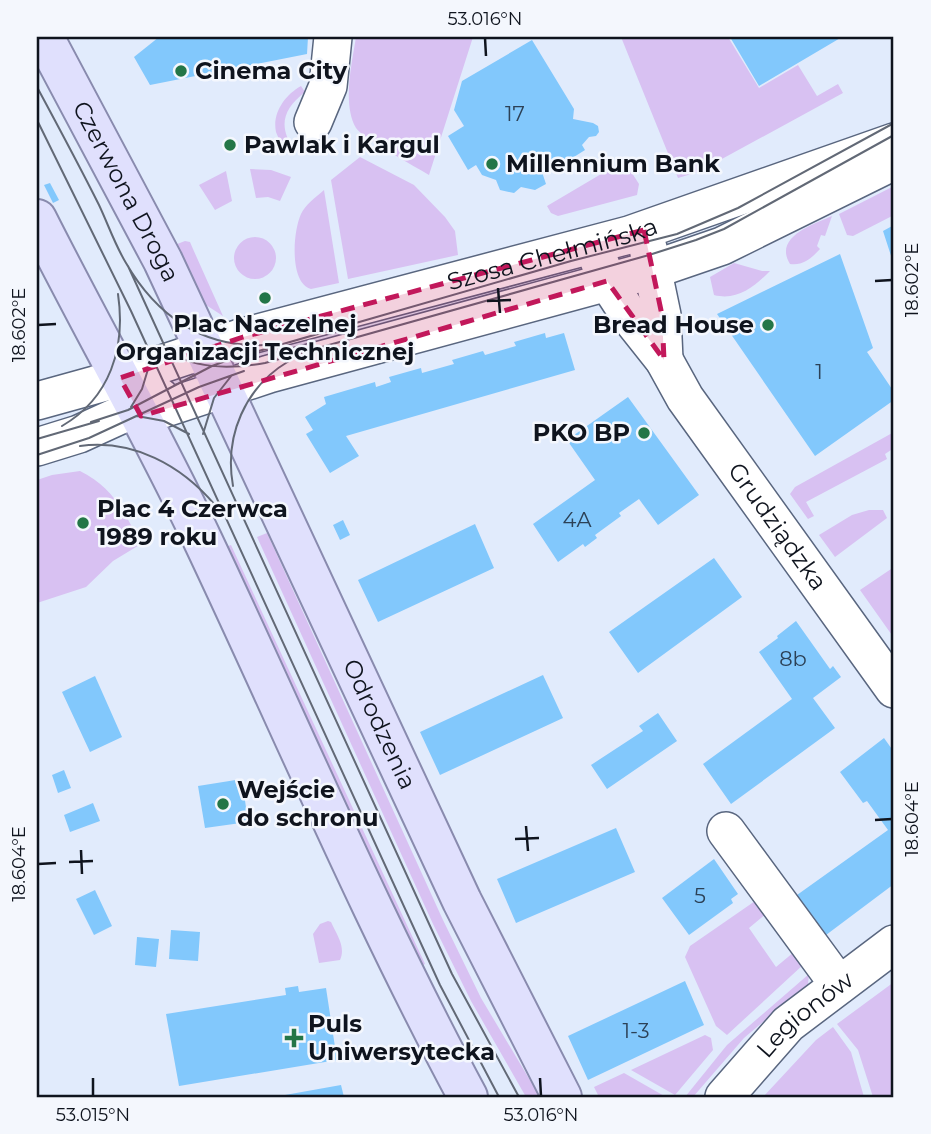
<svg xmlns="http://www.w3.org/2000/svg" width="931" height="1134" viewBox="0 0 931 1134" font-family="Montserrat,sans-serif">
<rect width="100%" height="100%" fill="#e1ebfc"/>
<!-- green -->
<path fill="#d8c1f2" d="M356,37H473L429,175C416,167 362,138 356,128C342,104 352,63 356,37Z
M621,37H728L759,88L798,65L817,96L838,84L843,93L698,172L678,178Z
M301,86L305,92C282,110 278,127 295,151L292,155C286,148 279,141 276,132C272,113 285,95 301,86Z
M360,157L414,185L445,217L455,231L458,255L348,279L331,180Z
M619,166L630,170L639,184L637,195L558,216L551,213L547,206L613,167Z
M250,169L271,170L291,177L280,201L268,197L256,198Z
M226,171L232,201L215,210L199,185Z
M894,186V215L853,236L847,235L839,214Z
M324,190L339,283L311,289C289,283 293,231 301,214C305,205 316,197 324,190Z
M832,216L825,236L821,235L817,246L820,249C812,258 803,266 790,264C773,237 814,224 832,216Z
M234 258a21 21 0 1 1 42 0a21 21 0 1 1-42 0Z
M185,241L190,242L193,249L223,316L206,305L172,246Z
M734,263L762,271H770C754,287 737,301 714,295L710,277Z
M894,432V448L885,454L887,459L806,502L814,516L808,519L790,494L795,487Z
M80,471C114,488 124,512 141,544L113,561L86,587L37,603V480L52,475Z
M869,510H883L887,518L835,557L819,535L852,515Z
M267,533L443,920L481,998L540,1097H526L471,1001L433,924L257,537Z
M231,545L425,964L417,968L223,548Z
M894,567V638L860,590Z
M758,899L767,913L749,928L776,967L794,952L804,964L727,1035L716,1026L685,957L690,946Z
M328,921L331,922C337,935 346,947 340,960L319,963L313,934L320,924Z
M809,974L808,984L744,1038L693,1097H685L727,1045Z
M894,982V1097H873L858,1050L837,1024Z
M833,1027L851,1052L864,1097H763L816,1040Z
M705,1035L711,1038L713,1050L675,1095L631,1070Z
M624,1073L666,1097H599L594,1087Z"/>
<!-- building -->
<path fill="#82c8fc" d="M159,37H308L307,54L150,85L134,57Z
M730,37H842L759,86Z
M532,40L574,109L573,119L593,123L598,126L599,132L596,136L589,137L582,145L585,150L558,167L542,172L546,184L535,190L521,187L514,193L500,190L496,180L482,175L476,165L468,170L448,136L464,126L454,110L462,81Z
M50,183L59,200L53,203L44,185Z
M894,225V265L883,231Z
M840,254L873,348L867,352L894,392V400L815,456L717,314Z
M545,333L546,338L564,333L575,370L346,436L359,456L330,473L306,434L313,430L305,417L326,404L324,397L375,382L376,387L391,382L389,377L421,368L422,373L454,364L452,360L483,351L485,355L516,346L514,342Z
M628,397L699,495L658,525L639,499L619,513L621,516L595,535L597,538L585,547L583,544L558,562L533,524L595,480L567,440Z
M343,520L350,535L340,540L333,525Z
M475,524L494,568L378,622L358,580Z
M714,558L742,597L638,673L609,632Z
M796,621L830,669L833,666L841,677L813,698L835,728L731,804L703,764L792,699L759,652L778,638L777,636Z
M543,675L563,718L440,775L420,732Z
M95,676L122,737L90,752L62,692Z
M658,713L677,741L607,789L591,765L643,731L639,726Z
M884,738L894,752V884L826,935L797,895L888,830L867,801L863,803L840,772Z
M64,770L71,788L58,793L52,775Z
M242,779L248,822L205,828L198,786Z
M93,803L100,821L70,832L64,815Z
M616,828L635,872L516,923L497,879Z
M714,859L738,894L731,899L733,903L689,935L662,898Z
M95,890L112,926L94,935L76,899Z
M171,930L200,932L198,961L169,959Z
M137,937L159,939L156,967L135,965Z
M685,981L704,1025L588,1080L568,1036Z
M298,986L299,992L326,988L337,1060L179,1086L166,1014L286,995L285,988Z
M341,1085L344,1097H286L285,1095Z"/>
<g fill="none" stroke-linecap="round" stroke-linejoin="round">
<defs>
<g id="minor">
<path d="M313,122L328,86L333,37"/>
<path d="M648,248L662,315L664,360"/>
<path id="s1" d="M598,258L607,281L633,321L664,360L685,398L894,689"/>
<path id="s2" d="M37,401L120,378L243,337L629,235L894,142"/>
<path d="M141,416L269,374L652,270L722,246L890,163"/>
<path d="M37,447L79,434L160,397"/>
<path d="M726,831L839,985"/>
<path id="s3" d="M724,1097L788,1024L894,944"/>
</g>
<g id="major">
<path id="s4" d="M44,37L163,261L462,901L562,1097"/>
<path d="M37,219C92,328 152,433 204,543C292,729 371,917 468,1097"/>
</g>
</defs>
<!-- minor casing -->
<use href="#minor" stroke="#59667f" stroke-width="40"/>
<!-- major casing -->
<use href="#major" stroke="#898bae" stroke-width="42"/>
<!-- minor -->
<use href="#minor" stroke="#fff" stroke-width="37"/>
<!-- major -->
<use href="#major" stroke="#e0e0fd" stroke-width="38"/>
<!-- tram -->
<path stroke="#626976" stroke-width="2" d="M37,87C58,126 79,165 99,205C108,224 115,245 126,263C156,315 202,348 264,345
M37,120L131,311L440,985L499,1097
M128,266L452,974L519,1097
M162,347C192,370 230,369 265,363L649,255L696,240L724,229L894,135
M131,407L142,389L152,356
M137,416L164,421L189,434
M91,422L128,410L212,366L231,359L571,261L677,234L738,208L894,123
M62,426C110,398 126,348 118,294
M203,434L214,398L232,375
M37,439L99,421
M80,446C133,439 181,465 215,505
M37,455L89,438L199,387L244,371
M233,486C224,436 245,387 289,361"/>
</g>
<!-- marked area -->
<path fill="#c2185b" fill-opacity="0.2" stroke="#c2185b" stroke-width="5" stroke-dasharray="14 9" stroke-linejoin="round" d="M644,230L662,315L664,360L607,281L141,416L120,378L243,337Z"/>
<!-- ticks -->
<path fill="none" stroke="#0f141e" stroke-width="2.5" d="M485,38L486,56M875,281L892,280M498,288L500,313M487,301L511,300M38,325L56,324M875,820L892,819M526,826L528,851M515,839L539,838M81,850L82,874M69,862L93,861M38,864L56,863M93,1078V1096M540,1078L541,1096"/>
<!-- markers -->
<g fill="#247647" stroke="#f4f7fd" stroke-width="2.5">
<circle cx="181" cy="71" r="7"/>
<circle cx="230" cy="145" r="7"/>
<circle cx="492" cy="164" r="7"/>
<circle cx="265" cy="298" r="7"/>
<circle cx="768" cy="325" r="7"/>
<circle cx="644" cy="433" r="7"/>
<circle cx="83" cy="523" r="7"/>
<circle cx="223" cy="804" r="7"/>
<path d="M290.5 1027.5h7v7h7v7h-7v7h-7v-7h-7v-7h7z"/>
</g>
<g text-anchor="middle" stroke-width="5" stroke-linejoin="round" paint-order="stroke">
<!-- number labels -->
<g font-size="21" fill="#2c4156">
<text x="515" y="121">17</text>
<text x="819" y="379">1</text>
<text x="577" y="527">4A</text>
<text x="793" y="666">8b</text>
<text x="700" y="903">5</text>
<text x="636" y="1038">1-3</text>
</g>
<!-- poi labels -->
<g font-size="24" font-weight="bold" fill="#0f141e" stroke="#f4f7fd" text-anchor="start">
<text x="195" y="79">Cinema City</text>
<text x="244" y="153">Pawlak i Kargul</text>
<text x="506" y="172">Millennium Bank</text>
<text x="265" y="332" text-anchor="middle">Plac Naczelnej<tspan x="265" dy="28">Organizacji Technicznej</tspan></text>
<text x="754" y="333" text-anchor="end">Bread House</text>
<text x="630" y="441" text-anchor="end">PKO BP</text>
<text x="97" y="517">Plac 4 Czerwca<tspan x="97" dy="28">1989 roku</tspan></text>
<text x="237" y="798">Wejście<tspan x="237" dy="28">do schronu</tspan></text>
<text x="308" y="1032">Puls<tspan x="308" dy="28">Uniwersytecka</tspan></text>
</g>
<!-- street labels -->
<g font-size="24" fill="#0f141e" stroke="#f4f7fd">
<text dy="8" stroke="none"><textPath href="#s4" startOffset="175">Czerwona Droga</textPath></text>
<text dy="8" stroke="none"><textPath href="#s2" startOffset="536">Szosa Chełmińska</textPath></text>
<text dy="8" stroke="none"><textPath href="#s1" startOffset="324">Grudziądzka</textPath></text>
<text dy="8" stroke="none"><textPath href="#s4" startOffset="765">Odrodzenia</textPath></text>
<text dy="8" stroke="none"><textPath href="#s3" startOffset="116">Legionów</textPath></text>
</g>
</g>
<!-- border -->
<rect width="931" height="1134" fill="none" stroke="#f4f7fd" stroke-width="77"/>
<rect x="38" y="38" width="854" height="1058" fill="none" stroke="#0f141e" stroke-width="2.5"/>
<g font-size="18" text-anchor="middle" fill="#0f141e">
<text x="485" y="25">53.016°N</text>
<text transform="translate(912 280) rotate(-90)" y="6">18.602°E</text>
<text transform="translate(19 325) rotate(-90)" y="6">18.602°E</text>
<text transform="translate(912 819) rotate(-90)" y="6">18.604°E</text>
<text transform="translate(19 864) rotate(-90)" y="6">18.604°E</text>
<text x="93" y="1121">53.015°N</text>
<text x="541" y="1121">53.016°N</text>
</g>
</svg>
